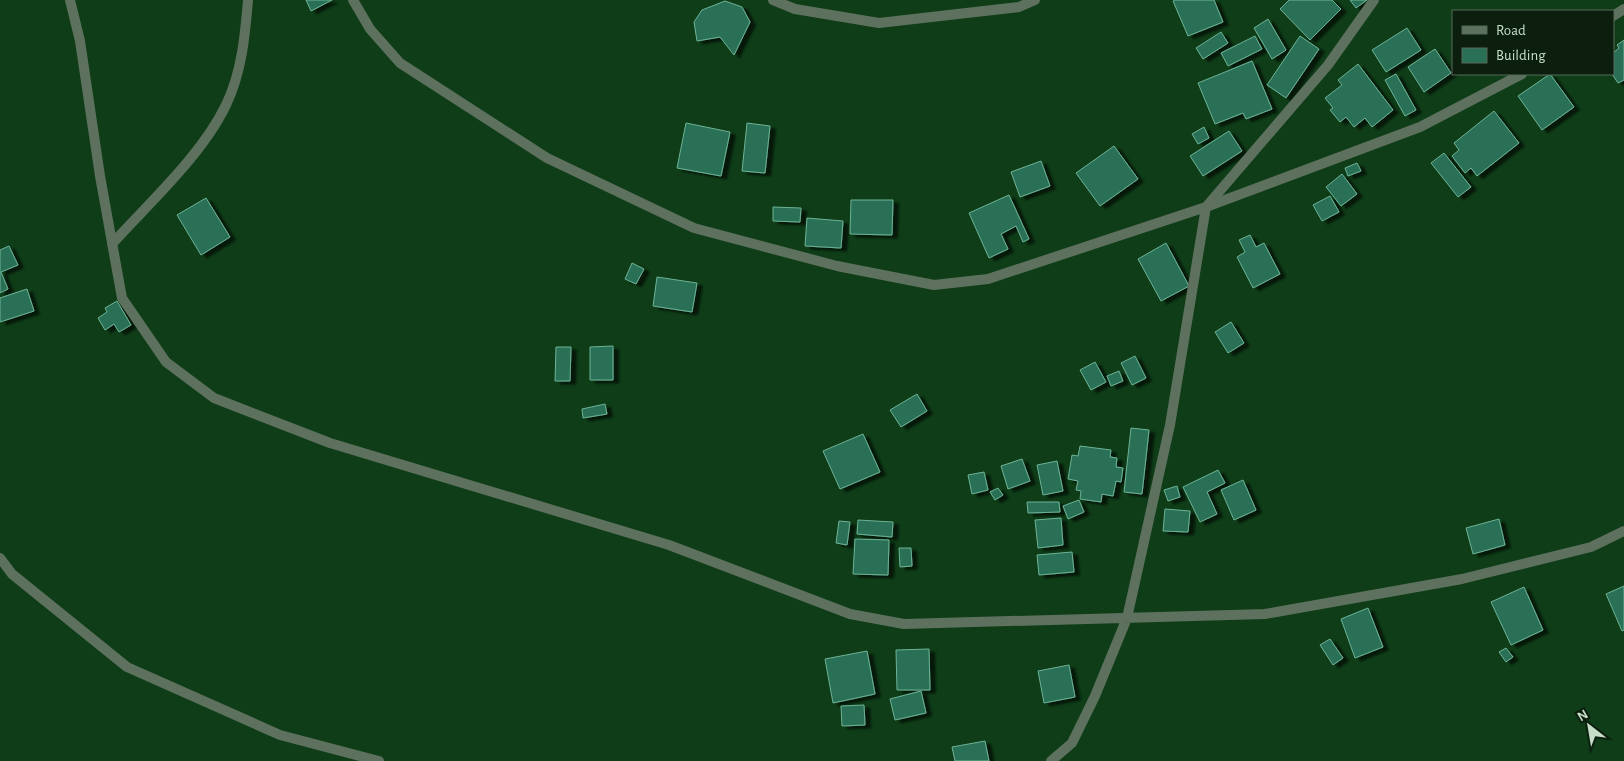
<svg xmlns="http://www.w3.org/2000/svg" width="1624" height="761" viewBox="0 0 1624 761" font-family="'Alegreya Sans',sans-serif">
<defs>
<filter id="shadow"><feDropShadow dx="5.5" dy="3" stdDeviation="1" flood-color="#0009"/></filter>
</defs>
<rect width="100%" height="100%" fill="#0e3d17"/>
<!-- building -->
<path fill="#297057" stroke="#6eb397" filter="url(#shadow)" d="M306,0H332L311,11Z
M1175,0H1214L1223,22L1188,36L1173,1Z
M1289,0H1332L1341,9L1310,40L1280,9Z
M1350,0H1367L1356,8Z
M725,1L742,7L750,22L734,55L720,37L697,41L694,22L702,10Z
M1268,19L1286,50L1272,59L1254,28Z
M1407,28L1421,50L1386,72L1372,50Z
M1221,32L1228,43L1203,59L1196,48Z
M1255,36L1262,49L1228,66L1221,53Z
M1300,36L1319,49L1286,98L1267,85Z
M1624,40V80L1618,83L1612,74L1613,53L1619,48L1617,45Z
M1435,49L1451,73L1424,92L1408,67Z
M1252,61L1272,109L1246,119L1243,113L1215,124L1198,83Z
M1358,64L1393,110L1372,127L1365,118L1354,127L1346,117L1340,122L1330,110L1333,108L1325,98L1342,85L1338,80Z
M1396,74L1416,110L1405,116L1385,80Z
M1550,74L1574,107L1542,130L1518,96Z
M1494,111L1519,143L1477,176L1471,168L1465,173L1452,156L1459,150L1454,143Z
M686,123L730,132L721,176L677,168Z
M747,123L770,126L765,173L742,171Z
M1204,127L1209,138L1198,144L1192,134Z
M1229,131L1242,151L1203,176L1190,156Z
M1114,146L1138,179L1100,206L1076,173Z
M1444,153L1471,187L1458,197L1431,163Z
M1041,161L1050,186L1020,197L1011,172Z
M1357,163L1361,171L1348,176L1345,168Z
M1342,174L1357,194L1341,206L1326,187Z
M1009,195L1029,239L1023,242L1016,226L1001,234L1008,249L989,258L969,213Z
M1330,196L1339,212L1322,221L1313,205Z
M206,198L230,237L201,255L177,215Z
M851,200H893L892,235L850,234Z
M773,207L801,208L800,222L773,221Z
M807,218L843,221L841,248L805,246Z
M1250,235L1256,247L1264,243L1280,274L1253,288L1237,257L1245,252L1239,240Z
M1166,243L1189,286L1161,301L1138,259Z
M9,246L18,265L1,272L8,289L0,293V250Z
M632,263L644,269L636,284L625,279Z
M657,277L697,283L692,312L653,306Z
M27,289L34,311L0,322V298Z
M117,301L131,325L119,332L114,324L105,330L98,318L107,312L105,308Z
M1231,322L1244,343L1228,353L1215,332Z
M613,346V380H590V347Z
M556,347H571L570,381H555Z
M1135,356L1146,378L1132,385L1121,363Z
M1095,362L1106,382L1091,390L1080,370Z
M1119,371L1123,381L1111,386L1107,376Z
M917,394L927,411L901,427L890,410Z
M605,404L607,414L583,418L582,409Z
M1131,428L1149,430L1142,494L1124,492Z
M863,434L880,472L840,489L823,451Z
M1080,446L1111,450L1110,457L1117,458L1116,467L1123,468L1121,482L1116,481L1113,496L1102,494L1101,502L1080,499L1081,491L1076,490L1078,481L1068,479L1072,455L1078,456Z
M1022,459L1030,481L1008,489L1001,466Z
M1057,461L1063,491L1043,495L1037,465Z
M1218,470L1225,483L1207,492L1217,514L1200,522L1183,487Z
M984,472L988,490L972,494L968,475Z
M1243,480L1256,510L1234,520L1221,490Z
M1177,486L1180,497L1168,501L1164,490Z
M998,488L1003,495L995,500L990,492Z
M1079,500L1084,512L1068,519L1063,506Z
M1027,502H1059L1060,512L1028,513Z
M1165,509L1190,511L1188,532L1163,531Z
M1061,518L1063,545L1038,548L1035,520Z
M1499,519L1505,545L1473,554L1466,528Z
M858,520L893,522L892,537L857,534Z
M839,521L850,522L847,545L836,543Z
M855,539L889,540L888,575L853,574Z
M899,548H911L912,566L900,567Z
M1072,552L1074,572L1039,575L1037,555Z
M1624,586V630L1622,631L1606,594Z
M1524,587L1543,630L1511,645L1491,602Z
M1368,608L1383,647L1355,658L1341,619Z
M1330,639L1343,658L1333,665L1320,645Z
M1506,648L1513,657L1506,662L1499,652Z
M929,649L930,690H897L896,650Z
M867,651L875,694L833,703L825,659Z
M1069,665L1075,697L1044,703L1038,671Z
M921,691L926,713L895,720L890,699Z
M864,705L865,725L842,726L841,706Z
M985,741L989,761H955L952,747Z"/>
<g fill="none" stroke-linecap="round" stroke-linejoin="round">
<!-- minor -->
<path stroke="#5d715e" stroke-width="10" d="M70,0L80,41L100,176L122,298L166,362L214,398L330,443L669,545L850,614L904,624L1265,614L1462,579L1591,547L1624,531
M353,0L370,29L400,63L547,158L694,228L837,266L934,285L988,279L1206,207L1420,127L1522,74
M773,0L795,9L879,23L1019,7L1035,0
M1613,16L1624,9
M112,244C150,202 202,155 226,105C242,72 245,35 248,0
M0,558L12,574L127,667L280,735L379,761
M1051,761L1072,743L1095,696L1127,618L1170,425L1206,207L1328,65L1374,0"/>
</g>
<!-- legend -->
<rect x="1452" y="10" width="162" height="65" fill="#0c1f0e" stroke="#566b58"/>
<rect x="1462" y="26" width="25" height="8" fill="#5d715e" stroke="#566b58"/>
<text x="1496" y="35" font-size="15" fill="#c6dec7">Road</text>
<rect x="1462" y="48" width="25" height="15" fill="#297057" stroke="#566b58"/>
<text x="1496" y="60" font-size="15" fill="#c6dec7">Building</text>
<!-- north arrow -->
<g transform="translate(1589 726) rotate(329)" stroke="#0c1f0e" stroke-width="4" paint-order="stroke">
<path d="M0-4L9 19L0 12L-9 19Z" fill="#c6dec7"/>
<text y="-8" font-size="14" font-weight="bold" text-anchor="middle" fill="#c6dec7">N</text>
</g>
</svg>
